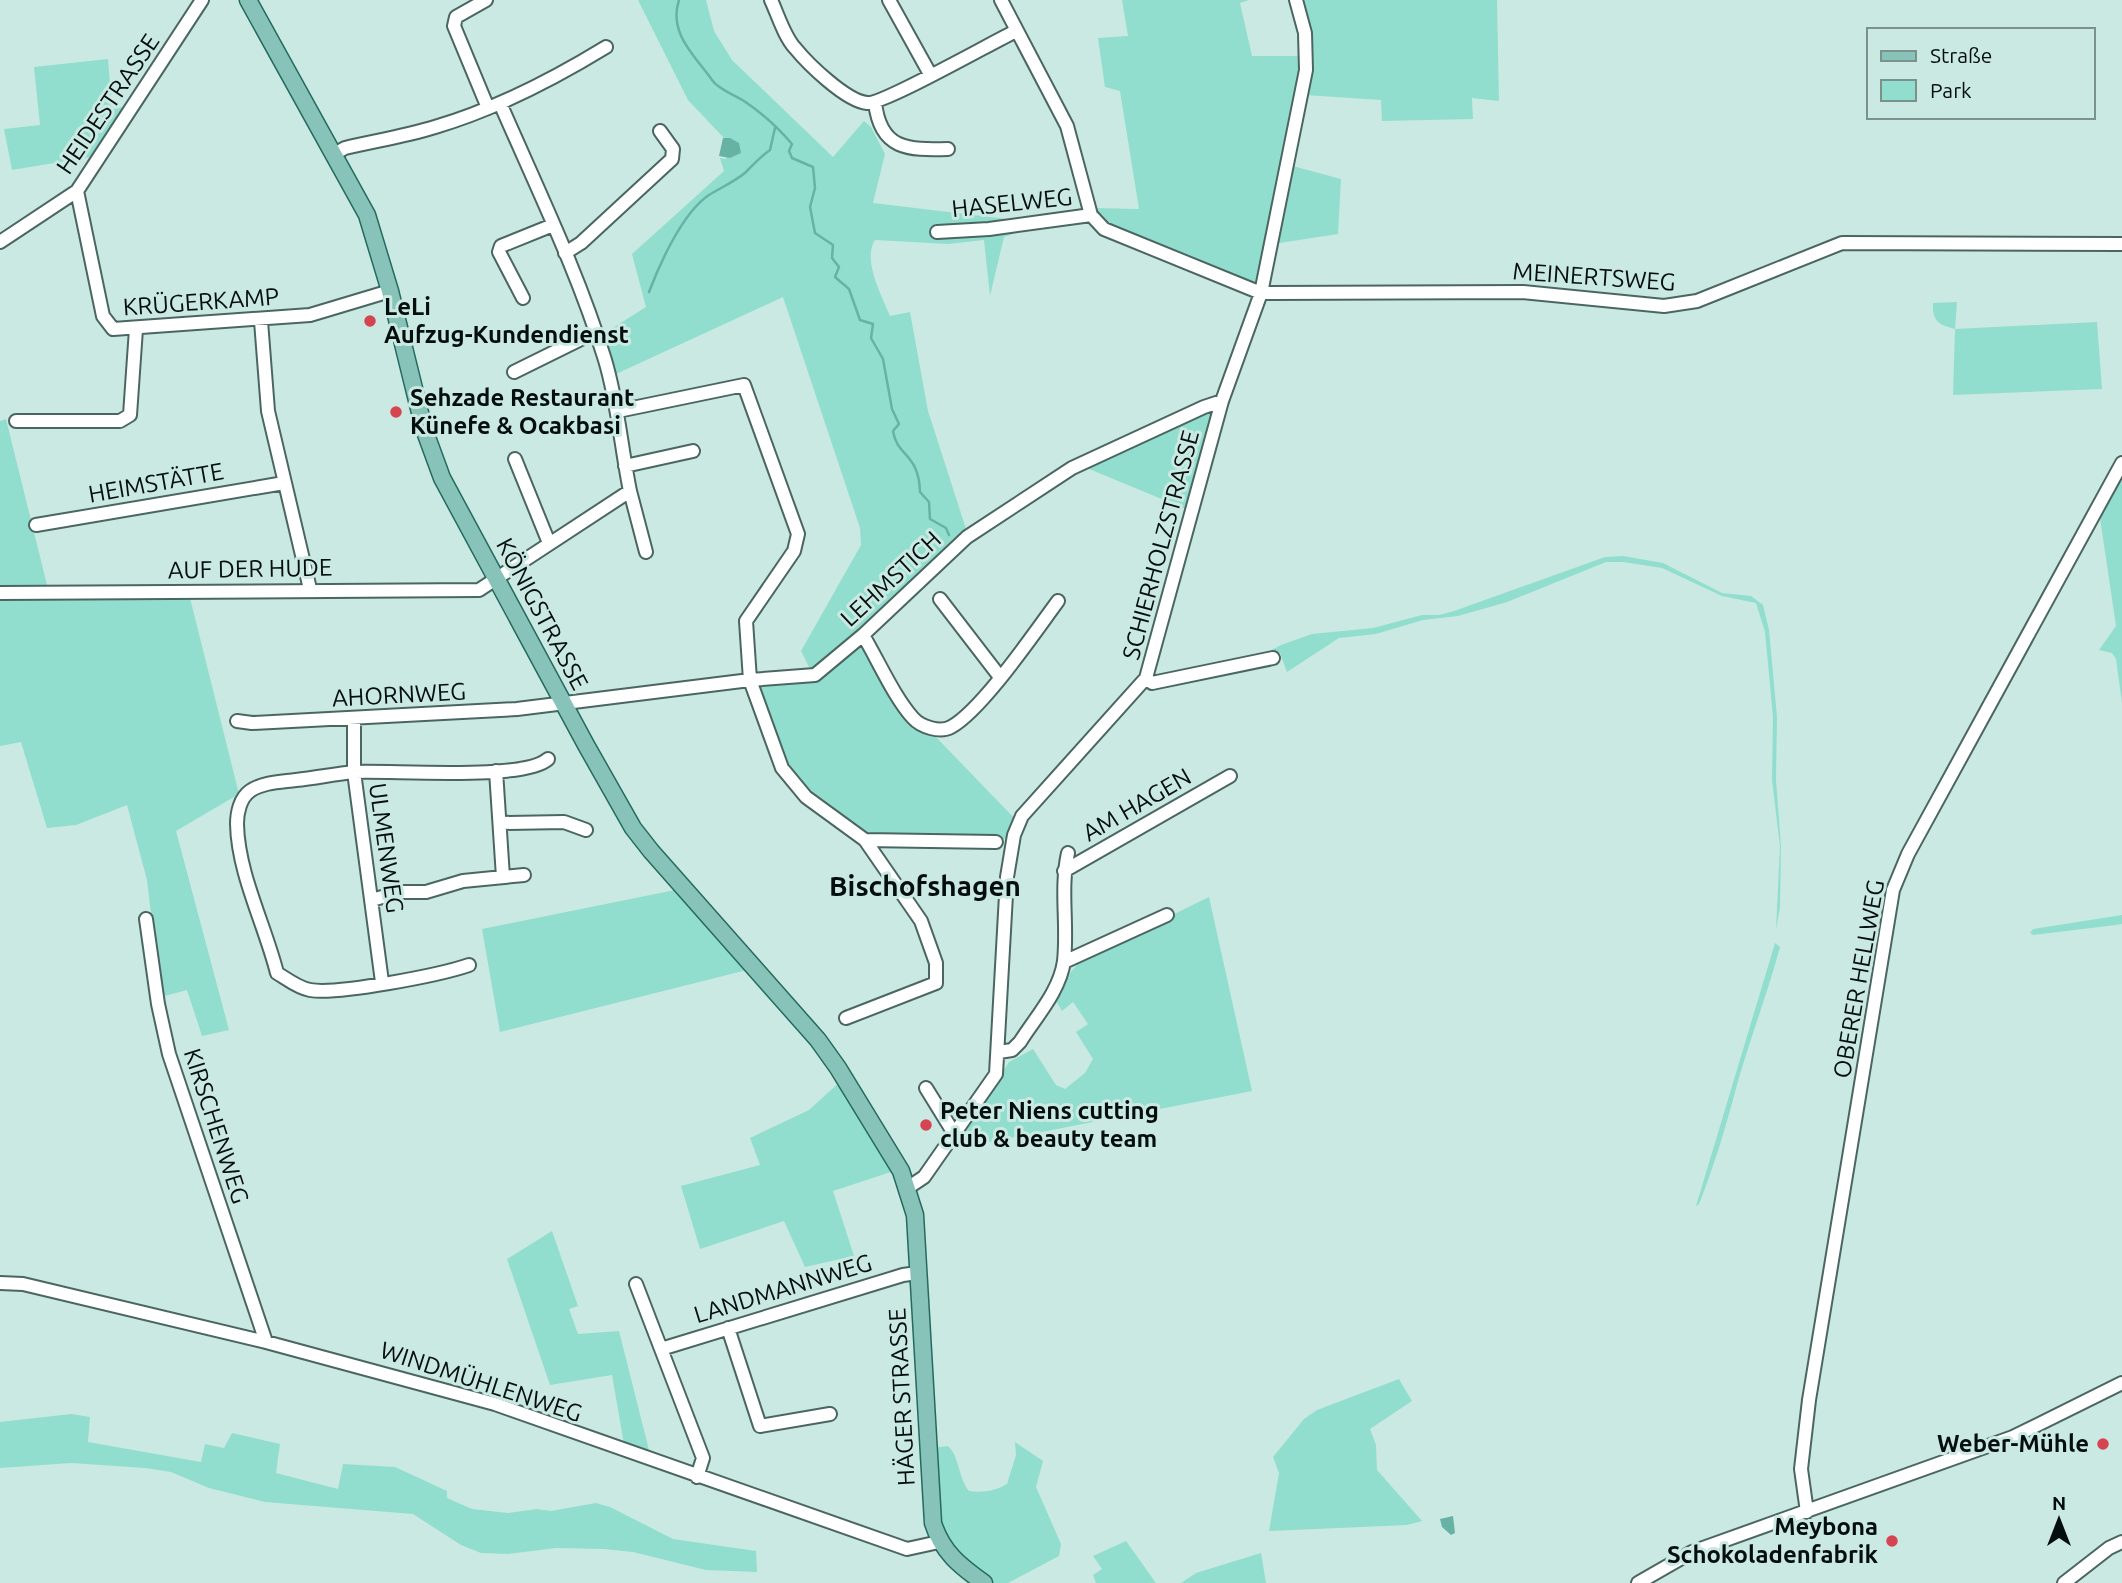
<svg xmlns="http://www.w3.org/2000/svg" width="2122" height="1583" viewBox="0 0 2122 1583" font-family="Ubuntu,sans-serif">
<rect width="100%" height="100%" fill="#cae9e2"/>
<!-- green -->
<path fill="#91decf" d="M638,0H706L714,31L732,60L833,157L864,121L871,127L885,154L873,203L1025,221L1027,229L1004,237L990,296L984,240L948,244L875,240C862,260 882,296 890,316L910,312L928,411L967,532L859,633L810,669L801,651L861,545L860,528L783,297L616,374L603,334L646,307L632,254L724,171L720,158L726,159L730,138H724L688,100Z
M1122,0H1249L1240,3L1252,56H1302L1261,278L1254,284L1106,226L1093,208L1139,209L1120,91L1105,87L1098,38L1128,36Z
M1302,0H1497L1499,101L1472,98L1473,119L1382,121L1381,100L1305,95L1312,47Z
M108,59L112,109L123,107L90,157L12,170L4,129L40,125L34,67Z
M1289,165L1341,179L1338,234L1273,244Z
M1957,302L1955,329L2097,322L2102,389L1953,395L1955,329C1939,325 1932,321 1933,303Z
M1212,410L1188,510L1082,466L1190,416Z
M6,419L48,589L0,590V421Z
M2122,473V703L2116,659L2112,653L2099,650L2116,626L2100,518Z
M1623,556L1663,563L1722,593L1751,596L1763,605L1769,630L1777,717L1776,780L1781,846L1780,907L1776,930L1780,846L1772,780L1773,717L1765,632L1756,603L1722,596L1662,568L1623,562H1606L1507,602L1458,616L1423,620L1376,634L1339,638L1287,672L1280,653L1258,657L1281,645L1312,634L1373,628L1422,615H1439L1454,611L1605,557Z
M189,594L239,794L176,831L229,1030L202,1036L187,990L161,997L147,880L127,805L76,825L47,828L21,742L0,746V597Z
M864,643L911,721L934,735L1017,821L1009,839L865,837L807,794L788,773L755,686L816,678Z
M680,889L751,969L500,1032L482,929Z
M1209,897L1252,1091L954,1149L1009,1062L1033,1049L1056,1085L1065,1089L1085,1073L1093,1059L1076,1032L1088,1024L1073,1002L1062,1011L1054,998L1063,981L1082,959Z
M2122,915V924L2116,925L2033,935L2030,933L2033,929Z
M1775,943L1780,947C1768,992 1751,1036 1738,1081C1727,1123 1715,1164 1699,1204L1696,1206Z
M843,1079L897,1170L833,1191L854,1256L805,1267L784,1221L700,1249L681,1186L760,1165L750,1138L809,1110Z
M552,1231L578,1306L569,1309L578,1334L619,1331L650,1454L624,1444L612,1375L550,1385L507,1259Z
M1399,1379L1412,1401L1370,1429L1376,1445L1377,1470L1422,1521L1407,1525L1269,1531L1279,1473L1273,1457L1304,1419L1317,1410Z
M71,1414L90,1417L88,1442L201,1462L205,1444L224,1448L232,1433L280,1444L276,1473L338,1489L343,1464L395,1467L447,1491V1498L472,1509L508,1513L537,1509L551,1511L596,1503L610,1507L673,1539L756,1551L757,1572L706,1570L633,1552L604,1549L556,1548L508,1554L481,1553L461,1545L413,1514L265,1502L209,1488L171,1472L145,1468L71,1463L0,1468V1422Z
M1015,1442L1043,1461L1036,1487L1061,1544L1059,1556L1008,1583H994L959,1558L939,1523L932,1448L948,1446C960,1457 958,1478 969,1491C983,1493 995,1491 1007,1484L1016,1455Z
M1126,1541L1156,1583H1096L1093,1575L1102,1569L1093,1556Z
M1261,1553L1266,1583H1181L1196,1573Z"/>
<!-- water -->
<path fill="#66b3a5" d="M723,138H730L739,143L741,153L730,158L719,156Z
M1453,1516L1455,1533L1451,1535L1442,1527L1440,1519Z"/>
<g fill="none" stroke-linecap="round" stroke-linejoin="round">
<!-- stream -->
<path stroke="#66b3a5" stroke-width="2.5" d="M679,0C668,33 695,56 712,80C719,90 735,95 744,101C762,113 780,130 792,144L789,151L792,158L813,167L815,188L810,207L815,233L833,245L832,258L839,267L835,277L849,289L860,320L873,324L871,338L883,359L892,409L899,424L893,431C897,457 919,453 920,492L929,502L930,519L946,528L949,535
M649,292C660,263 683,212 709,195C720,188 736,181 746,172C754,164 760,157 770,150L775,128"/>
<defs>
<path id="minor" d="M486,0L456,17L454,26L488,108
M771,0C778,15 784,36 795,48C808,64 846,101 867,103C882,105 993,42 1016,31
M889,0L930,74
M1001,0L1067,126L1091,215L1104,229L1261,293L1523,292L1664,306L1697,301L1842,243L2122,244
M875,102C880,150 908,150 948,149
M334,154L345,148C375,141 406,136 435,127C496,109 552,80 606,47
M77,191L103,316L113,329L310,315L390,291
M937,232L989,229L1091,215
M0,242L77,191L202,0
M565,253L581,243L672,159L673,149L660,131
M523,298L499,252L501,246L553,225
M261,321L268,411L310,589
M514,372L595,332
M618,411L744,385L798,534L794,551L746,621L750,680L782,768L806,797L865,840L921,921L936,963V983L846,1018
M16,421H120L130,415L136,329
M515,459L549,543
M625,466L693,451
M630,491L646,552
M36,525L284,483
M0,593L479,590L630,491C621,447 618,403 605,360C578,272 537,188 500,103
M940,599L1000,677
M863,635C878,660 894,697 913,718C921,727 940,733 951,727C982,710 1035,632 1058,601
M1146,678L1152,683L1273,658
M354,719V772L382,982
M237,721L252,723L517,709L750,680L815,675L863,635L967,537L1072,468L1204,407L1222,401
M496,771L503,877
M502,823L564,822L586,830
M865,840L996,842
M1064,871L1230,776
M372,900L399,892H426L463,881L524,875
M146,919L158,1004L169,1054L266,1342
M1064,962L1167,915
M469,965C440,975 337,995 310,990C298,988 287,979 277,973C265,925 238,874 237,824C237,813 240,798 250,791C263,782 281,782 296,780C315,778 335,774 354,772C392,770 524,781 548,759
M999,1052L1012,1050L1020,1042C1035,1018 1060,991 1064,961C1068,925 1060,889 1068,853
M926,1088L955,1135
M909,1187L924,1177L996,1074L1007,877L1014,835L1022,816L1146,678L1222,401L1261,293L1306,70L1305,33L1296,0
M0,1283L23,1284L266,1342L495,1404L907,1549L939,1542
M636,1284L703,1458L697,1477
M728,1328L760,1426L830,1414
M661,1349L903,1275L918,1273
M1807,1512L1801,1469L1809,1400L1893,890L1908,854L2122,463
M1638,1583L1692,1552L2013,1437L2122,1383
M2064,1583L2109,1548L2122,1542"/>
<path id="major" d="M248,0L367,215L390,291L424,429L442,478L586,745L633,828L651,851L818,1040L838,1068L901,1171L915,1215L933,1523C942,1552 960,1566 984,1583"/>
</defs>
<!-- minor casing -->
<use href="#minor" stroke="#4b6661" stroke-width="16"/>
<!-- major casing -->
<use href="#major" stroke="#256a5f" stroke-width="19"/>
<!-- minor -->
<use href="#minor" stroke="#fff" stroke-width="12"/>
<!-- major -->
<use href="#major" stroke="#87c3b9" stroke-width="16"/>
</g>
<!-- markers -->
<g fill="#d54551" stroke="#cae9e2" stroke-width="2.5">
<circle cx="370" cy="321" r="7"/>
<circle cx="396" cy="412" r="7"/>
<circle cx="926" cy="1125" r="7"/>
<circle cx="2103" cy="1444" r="7"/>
<circle cx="1892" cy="1541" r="7"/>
</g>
<g text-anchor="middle" stroke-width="6" stroke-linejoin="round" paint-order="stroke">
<!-- street labels -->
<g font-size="24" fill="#040e0c" stroke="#cae9e2">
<text transform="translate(108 104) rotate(-56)" y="8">HEIDESTRASSE</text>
<text transform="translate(1012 203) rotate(-6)" y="8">HASELWEG</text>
<text transform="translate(1594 277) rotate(4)" y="8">MEINERTSWEG</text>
<text transform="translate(201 302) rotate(-4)" y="8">KRÜGERKAMP</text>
<text transform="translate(156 483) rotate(-10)" y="8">HEIMSTÄTTE</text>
<text transform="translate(1161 545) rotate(-75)" y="8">SCHIERHOLZSTRASSE</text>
<text transform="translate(250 569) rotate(-1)" y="8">AUF DER HUDE</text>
<text transform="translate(891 579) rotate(-43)" y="8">LEHMSTICH</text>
<text transform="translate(542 614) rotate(62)" y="8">KÖNIGSTRASSE</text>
<text transform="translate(399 695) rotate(-3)" y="8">AHORNWEG</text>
<text transform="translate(1137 805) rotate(-30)" y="8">AM HAGEN</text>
<text transform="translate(386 848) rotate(82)" y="8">ULMENWEG</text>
<text transform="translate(1859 979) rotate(-80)" y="8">OBERER HELLWEG</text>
<text transform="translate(216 1126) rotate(72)" y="8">KIRSCHENWEG</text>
<text transform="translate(783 1289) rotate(-17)" y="8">LANDMANNWEG</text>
<text transform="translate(481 1382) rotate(18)" y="8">WINDMÜHLENWEG</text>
<text transform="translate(902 1397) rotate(-93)" y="8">HÄGER STRASSE</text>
</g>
<!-- poi labels -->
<g font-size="24" font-weight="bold" fill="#040e0c" stroke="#cae9e2" text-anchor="start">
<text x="384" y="315">LeLi<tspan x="384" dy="28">Aufzug-Kundendienst</tspan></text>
<text x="410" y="406">Sehzade Restaurant<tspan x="410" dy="28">Künefe &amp; Ocakbasi</tspan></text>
<text x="940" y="1119">Peter Niens cutting<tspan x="940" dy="28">club &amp; beauty team</tspan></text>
<text x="2089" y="1452" text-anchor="end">Weber-Mühle</text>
<text x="1878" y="1535" text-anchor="end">Meybona<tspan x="1878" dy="28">Schokoladenfabrik</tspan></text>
</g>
<!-- quarter labels -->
<g font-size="28" font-weight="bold" fill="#040e0c" stroke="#cae9e2">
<text x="925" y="896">Bischofshagen</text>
</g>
</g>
<!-- legend -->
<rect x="1867" y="28" width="228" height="91" fill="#cae9e2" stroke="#7b918c" stroke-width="2"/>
<rect x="1881" y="51" width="35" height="10" fill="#87c3b9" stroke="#7b918c" stroke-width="2"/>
<text x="1930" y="63" font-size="21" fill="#040e0c">Straße</text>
<rect x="1881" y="80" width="35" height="21" fill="#91decf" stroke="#7b918c" stroke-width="2"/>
<text x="1930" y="98" font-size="21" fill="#040e0c">Park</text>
<!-- north arrow -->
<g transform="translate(2059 1520)" stroke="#cae9e2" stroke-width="5" paint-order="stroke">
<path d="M0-5L12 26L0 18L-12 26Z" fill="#040e0c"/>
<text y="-10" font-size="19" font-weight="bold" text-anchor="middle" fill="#040e0c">N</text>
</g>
</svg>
